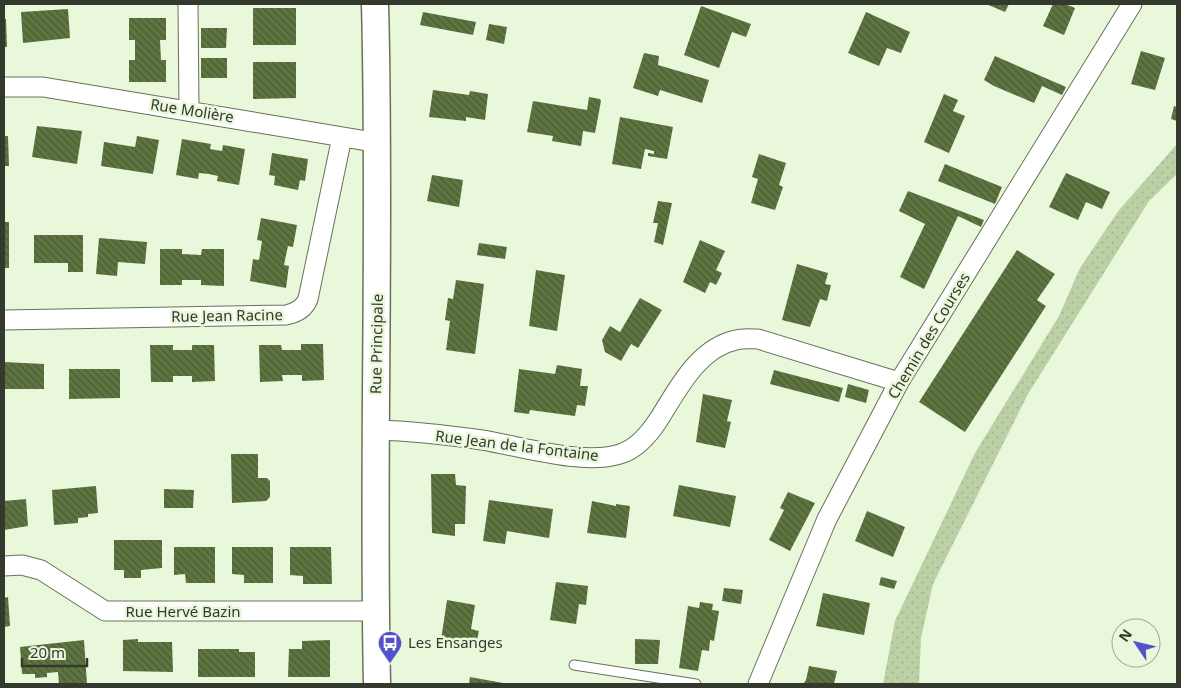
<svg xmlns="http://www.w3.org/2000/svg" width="1181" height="688" viewBox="0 0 1181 688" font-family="'Noto Sans',sans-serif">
<defs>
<pattern id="grass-dots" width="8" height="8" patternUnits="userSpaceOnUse" patternTransform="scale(1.25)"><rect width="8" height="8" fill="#bcd0a5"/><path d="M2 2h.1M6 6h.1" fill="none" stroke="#a2b38e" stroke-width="1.8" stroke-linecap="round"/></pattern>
<pattern id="building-back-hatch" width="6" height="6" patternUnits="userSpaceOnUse" patternTransform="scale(1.25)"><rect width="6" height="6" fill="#5e7541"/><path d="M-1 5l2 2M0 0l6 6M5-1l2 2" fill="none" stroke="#4a5c34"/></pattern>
</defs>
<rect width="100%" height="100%" fill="#e9f7db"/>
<!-- grass -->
<path fill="url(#grass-dots)" d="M1177,144V174L1149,201L1028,394L933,584L921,638L919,684H883L895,621L975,453L1059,316L1080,268L1119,210Z"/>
<!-- building -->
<path fill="url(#building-back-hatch)" d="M986,4H1009L1005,12Z
M1053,4H1065L1075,8L1064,35L1043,26Z
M701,6L751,24L746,37L732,32L719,68L684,55Z
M253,8H296V45H253Z
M68,9L70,38L23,43L21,12Z
M423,12L476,22L473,35L420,25Z
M866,12L910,32L901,53L887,48L879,66L848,53Z
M129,18H166V40H160L161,60H166V82H129V60H135V40H129Z
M4,19H6L7,47H4Z
M489,24L507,27L504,44L486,40Z
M201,28H227L226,48H201Z
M1141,51L1165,58L1155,90L1131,84Z
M644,53L659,56L658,65L709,80L702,103L660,90L658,96L633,88Z
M995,56L1066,87L1062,95L1042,86L1034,103L994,86L984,80Z
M201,58H227V78H201Z
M253,62H296V98L253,99Z
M433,90L469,95L470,91L488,94L485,120L466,117V121L429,117Z
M944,94L958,100L953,111L965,116L949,153L924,142Z
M589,97L600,99L601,101L595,133L583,131L581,146L552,141L553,136L527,132L533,101L587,110Z
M1174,106L1177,107V121L1171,119Z
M620,117L673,127L667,159L648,156V153L654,154V151L645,149L641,169L612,164Z
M37,126L82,131L77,164L32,157Z
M4,136H8L9,166H4Z
M137,136L159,140L153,174L101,166L104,142L135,147Z
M182,139L211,144L210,149L222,151L223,145L245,149L239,185L217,181L218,176L209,174L199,173L198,179L176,175Z
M272,153L308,159L305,181L300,180L298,190L274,185L275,176L269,175Z
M759,154L786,163L779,185L783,187L775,210L751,203L758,179L752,177Z
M945,164L1002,187L995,204L938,181Z
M1066,173L1110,192L1102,209L1086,202L1078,220L1049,207Z
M432,175L463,180L459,207L427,201Z
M908,191L984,220L981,227L958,216L924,289L900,277L925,224L899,211Z
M658,201L672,203L663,245L654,242L658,223H653Z
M261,218L297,225L293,247L288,246L286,255L284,265L289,266L286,288L250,281L253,259L259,260L262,241L257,240Z
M4,222H9V268H4Z
M34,235H83V272H68V263H34Z
M99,238L147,242L145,264L118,262L117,276L96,274Z
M700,240L725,251L716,270L722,273L716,285L710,282L705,293L683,282Z
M479,243L507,247L505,259L477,255Z
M160,249H182V254L201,255L202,249H224V286L201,285V280H182V285H160Z
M1017,250L1055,274L1037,300L1046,306L965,432L919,402Z
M797,264L828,273L825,284L831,285L827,301L820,299L810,327L782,320Z
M536,270L565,275L557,331L529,326Z
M456,280L484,284L475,354L446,350L450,321L445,320L448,298L453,299Z
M640,298L662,310L638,348L631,344L621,361L605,352L602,340L610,326L620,332Z
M301,344H323L324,380L302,381V375H282L283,381L260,382L259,345H281L282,350H301Z
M150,345H173V350H192V345H214L215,381L192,382V376H173V382H151Z
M4,362L44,364V389H4Z
M557,365L582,369L580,386H588L585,406L577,405L575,416L530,410L529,414L514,412L519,369L555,374Z
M69,369H120V398L69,399Z
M774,370L843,388L839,402L770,384Z
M848,384L869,390L866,403L845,397Z
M703,394L732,400L727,421L731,422L725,448L696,442Z
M231,454H258V478H267L270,481V497L266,501L232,503Z
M431,474H455L456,485L466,486L465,524H455V536L432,533Z
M679,485L736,496L730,527L673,516Z
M96,486L98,513L88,514V517L78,518V523L54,525L52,490Z
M164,489L194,490L193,508H164Z
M788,492L815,503L790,551L769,540L784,510L780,508Z
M26,499L28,526L4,530V501Z
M489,500L553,509L549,538L507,531L505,544L483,541Z
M592,501L616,506V504L630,506L626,538L587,533Z
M867,511L905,527L893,557L855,541Z
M114,540H162V568L141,570V578H124V570H114Z
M174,547H215V583H186L185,574L174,575Z
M232,547H273V583H244V575L232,574Z
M290,547H331L332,584H303V576L290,575Z
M881,577L897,581L894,589L879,585Z
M556,582L588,586L586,605L579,604L576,624L550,620Z
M724,588L743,590L741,604L722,601Z
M823,593L870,603L864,635L816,626Z
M8,597L10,626L4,627V598Z
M447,600L475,605L471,629L479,631L476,645L441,640Z
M700,602L713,604L712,610L719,611L714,641L710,640L709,651L702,650L698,671L679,668L688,606L699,608Z
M138,639V642H172L173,672L123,671V640Z
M635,639L660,640L658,664H635Z
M84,640L87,684H59L58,672L47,673V677L35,678V674H22L20,647Z
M330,640V677H288L289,649H302V641Z
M198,649H239V652H255V677H198Z
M809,666L837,671L834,684H803L806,680Z
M470,677L503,683V684H469Z"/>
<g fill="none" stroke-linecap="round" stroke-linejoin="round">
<defs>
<path id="lane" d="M574,665L696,684"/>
<path id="street" d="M188,4L189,110
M4,87H43L379,143
M4,320L286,315C296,313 304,309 308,299L342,137
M376,430C411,431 447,435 482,440C520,446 583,466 620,454C637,449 650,433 659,419C678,389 698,348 736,340C743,338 751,339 758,339L899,382
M4,566L22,565L41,570L105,611H376
M758,684L827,519L899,382L1132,4"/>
<path id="secondary" d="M375,4C381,231 372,457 377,684"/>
</defs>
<!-- lane casing -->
<use href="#lane" stroke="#667259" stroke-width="11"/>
<!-- street casing -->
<use href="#street" stroke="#667259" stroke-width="21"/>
<!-- secondary casing -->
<use href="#secondary" stroke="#667259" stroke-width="29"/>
<!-- lane -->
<use href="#lane" stroke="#fff" stroke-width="9"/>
<!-- street -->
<use href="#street" stroke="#fff" stroke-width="19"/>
<!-- secondary -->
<use href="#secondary" stroke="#fff" stroke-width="26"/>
</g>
<!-- icons -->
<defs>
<symbol id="bus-pin" viewBox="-11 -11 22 30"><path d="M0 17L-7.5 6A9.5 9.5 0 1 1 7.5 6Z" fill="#5352c9" stroke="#e9f7db"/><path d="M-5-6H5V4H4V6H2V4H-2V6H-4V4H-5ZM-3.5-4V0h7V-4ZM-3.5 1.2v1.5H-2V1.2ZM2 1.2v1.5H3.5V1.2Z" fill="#fff"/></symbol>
</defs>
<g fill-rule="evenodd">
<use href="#bus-pin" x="376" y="629" width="28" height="38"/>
</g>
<g text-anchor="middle" stroke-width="5" stroke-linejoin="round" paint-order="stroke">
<!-- street labels -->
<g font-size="15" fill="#34392e" stroke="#e9f7db">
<text transform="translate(192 111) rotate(9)" y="5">Rue Molière</text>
<text transform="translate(227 316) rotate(-1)" y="5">Rue Jean Racine</text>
<text transform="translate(929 336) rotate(-59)" y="5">Chemin des Courses</text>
<text transform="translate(377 344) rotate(-89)" y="5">Rue Principale</text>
<text transform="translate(517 446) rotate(7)" y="5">Rue Jean de la Fontaine</text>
<text x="183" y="617">Rue Hervé Bazin</text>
</g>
<!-- poi labels -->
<g font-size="15" fill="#34392e" stroke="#e9f7db" text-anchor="start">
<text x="408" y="648">Les Ensanges</text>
</g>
</g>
<!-- border -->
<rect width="1181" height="688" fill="none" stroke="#34392e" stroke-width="10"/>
<!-- north arrow -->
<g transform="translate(1136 643) rotate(305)"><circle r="24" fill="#e9f7db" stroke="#a1ab96"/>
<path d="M0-4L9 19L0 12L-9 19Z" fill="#5352c9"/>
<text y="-8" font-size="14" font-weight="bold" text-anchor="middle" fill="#34392e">N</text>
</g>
<!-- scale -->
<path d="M22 658v8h65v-8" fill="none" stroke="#34392e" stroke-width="2.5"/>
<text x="30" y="658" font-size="15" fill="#34392e" stroke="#e9f7db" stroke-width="4" paint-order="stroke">20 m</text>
</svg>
